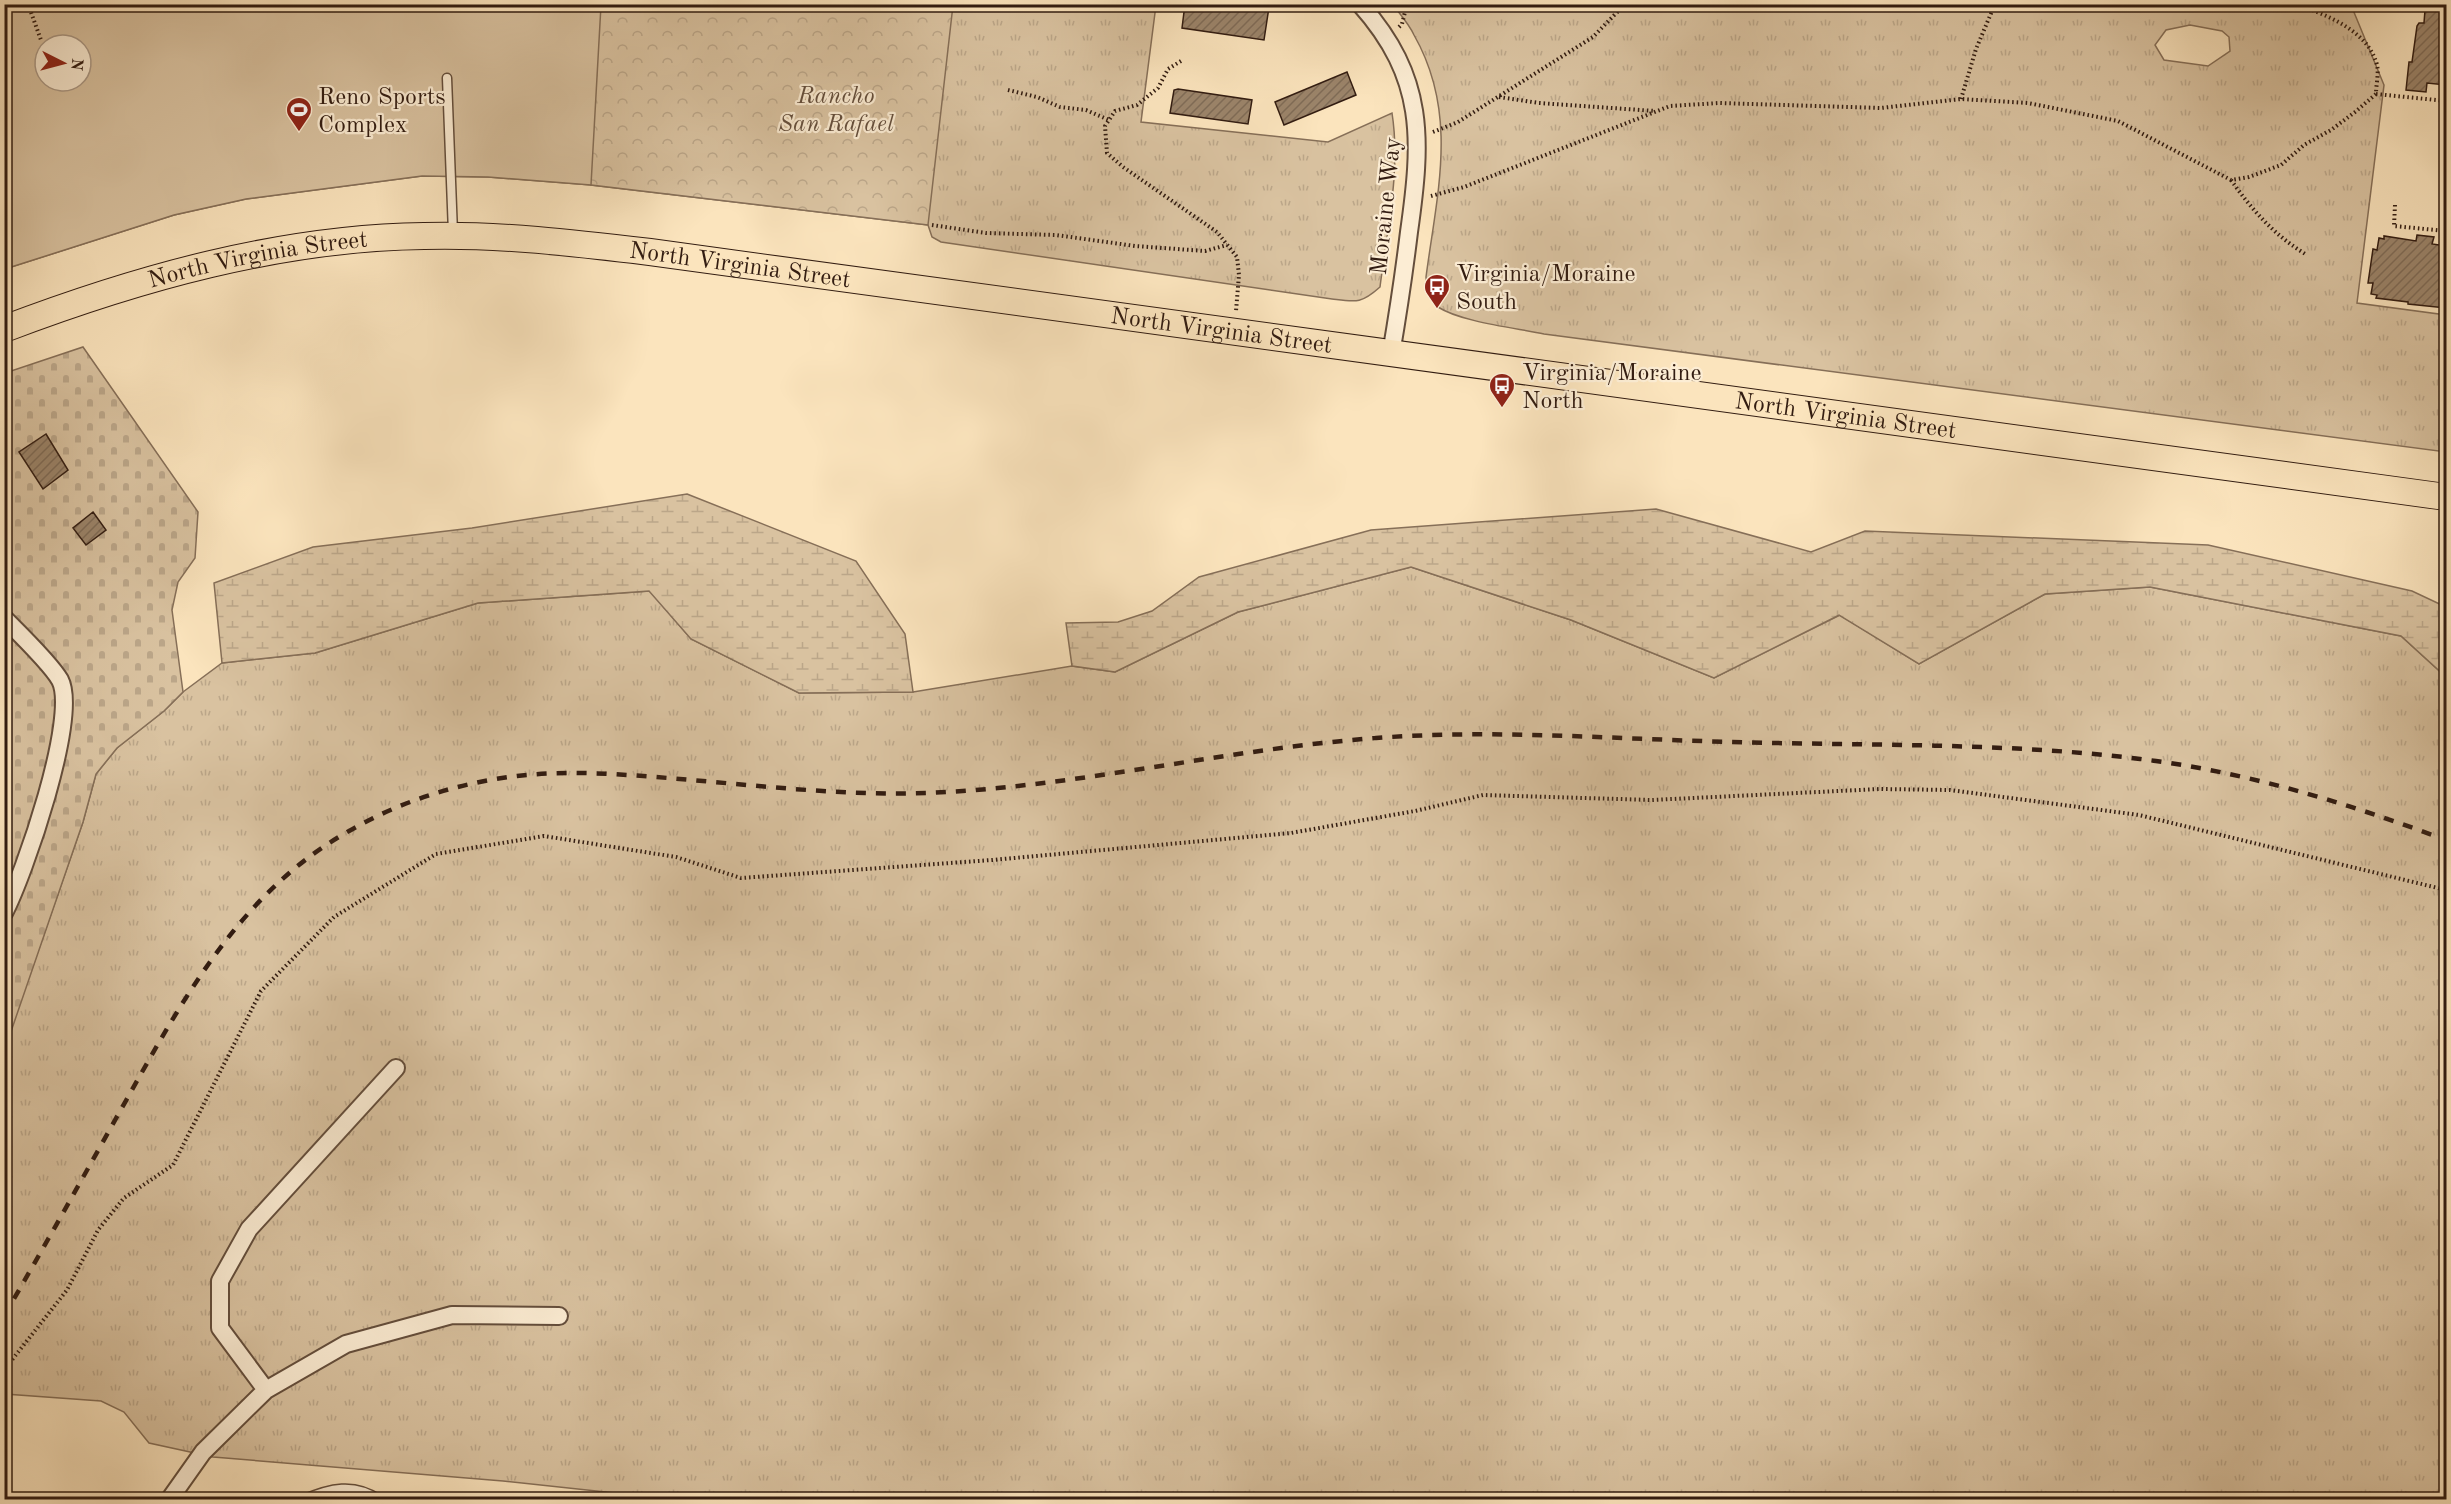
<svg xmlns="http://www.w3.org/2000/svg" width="2451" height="1504" viewBox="0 0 2451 1504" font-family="'Old Standard TT',serif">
<defs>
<pattern id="grass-tufts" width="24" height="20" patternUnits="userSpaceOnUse" patternTransform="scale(1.5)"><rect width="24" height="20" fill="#d9c2a0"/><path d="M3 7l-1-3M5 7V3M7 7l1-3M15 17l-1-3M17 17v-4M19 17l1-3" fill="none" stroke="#bba689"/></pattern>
<pattern id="wetland-marsh" width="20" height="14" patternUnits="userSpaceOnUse" patternTransform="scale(1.5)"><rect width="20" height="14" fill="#d9c2a0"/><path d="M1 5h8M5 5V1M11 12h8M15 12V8" fill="none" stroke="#bba689"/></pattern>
<pattern id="cemetery-stones" width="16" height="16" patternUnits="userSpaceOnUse" patternTransform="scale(1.5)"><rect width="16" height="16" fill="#d9c2a0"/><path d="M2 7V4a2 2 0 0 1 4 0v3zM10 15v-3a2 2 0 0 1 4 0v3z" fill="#bba689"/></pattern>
<pattern id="park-crowns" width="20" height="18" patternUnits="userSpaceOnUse" patternTransform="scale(1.5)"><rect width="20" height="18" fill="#d9c2a0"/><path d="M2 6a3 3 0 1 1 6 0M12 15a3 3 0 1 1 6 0" fill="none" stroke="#bba689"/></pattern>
<pattern id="building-hatch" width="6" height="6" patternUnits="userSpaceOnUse" patternTransform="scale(1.5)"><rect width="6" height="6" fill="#9b846a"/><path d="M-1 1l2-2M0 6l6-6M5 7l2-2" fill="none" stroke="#7f6b56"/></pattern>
</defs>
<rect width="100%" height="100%" fill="#fbe4bd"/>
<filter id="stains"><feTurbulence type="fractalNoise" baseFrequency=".00333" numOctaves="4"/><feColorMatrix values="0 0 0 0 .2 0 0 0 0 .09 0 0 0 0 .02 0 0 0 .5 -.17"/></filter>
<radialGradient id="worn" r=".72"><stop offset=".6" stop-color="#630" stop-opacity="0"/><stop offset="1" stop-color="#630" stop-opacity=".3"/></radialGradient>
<!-- grass -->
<path fill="url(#grass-tufts)" stroke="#866f58" stroke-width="1.5" fill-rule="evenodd" d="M601,5H1156L1141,122L1328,142L1392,113C1401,170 1387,230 1380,287C1361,304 1356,302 1332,299L941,242L932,237L928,225L591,185Z
M1393,5H2351L2384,85L2357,303L2446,315V452L1544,334C1516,328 1461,322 1438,307C1428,300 1427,288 1426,277C1437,193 1459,114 1414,35C1409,24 1400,14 1393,5ZM2190,25L2222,31L2229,37L2230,51L2208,66L2164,60L2155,45L2166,30Z
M1411,567L1571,620L1714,678L1840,615L1919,664L2045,594L2150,587L2401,636L2446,677V1499L680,1500L503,1481L213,1457L149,1443L124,1412L101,1401L5,1394L4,1049L83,822L96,774L117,748L164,711L183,692L222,663L315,653L478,603L650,591L691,639L799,693L913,692L1072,666L1115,672L1238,612Z"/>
<!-- wetland -->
<path fill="url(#wetland-marsh)" stroke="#866f58" stroke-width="1.5" d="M687,494L856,561L905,634L913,692L799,693L691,639L649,591L478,603L315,653L222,663L214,583L313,547L472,528Z
M1656,509L1811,552L1865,531L2208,545L2412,591L2446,607V677L2401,636L2150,587L2045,594L1919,664L1839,615L1714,678L1571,620L1411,567L1238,612L1115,672L1072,666L1066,623L1118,622L1152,611L1199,577L1371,530Z"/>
<!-- cemetery -->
<path fill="url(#cemetery-stones)" stroke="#866f58" stroke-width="1.5" d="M83,347L198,512L195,558L178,582L172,610L183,692L164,711L117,748L96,774L83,822L5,1049V373Z"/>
<!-- park -->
<path fill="url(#park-crowns)" stroke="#866f58" stroke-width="1.5" fill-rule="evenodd" d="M4,5H953L928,225L591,185L488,177L422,176L246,199L174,215L5,269ZM45,45H81V81H45Z"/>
<!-- pitch -->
<path fill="#d9c2a0" stroke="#866f58" stroke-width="1.5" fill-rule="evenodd" d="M4,5H601L591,185L488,177L422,176L246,199L174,215L5,269ZM45,45H81V81H45Z"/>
<!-- building -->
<path fill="url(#building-hatch)" stroke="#321c11" stroke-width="1.5" d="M1185,4H1251L1269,7L1264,40L1182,28Z
M2431,4H2446V85L2427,83L2426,92L2406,90L2409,62H2412L2417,26L2419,23H2424L2425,10H2430Z
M1347,72L1356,95L1284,125L1275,102Z
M1178,89L1252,100L1248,124L1170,113L1174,90Z
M2417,235L2434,237L2432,244L2446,246V308L2408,304V302L2376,298L2377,295L2371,294L2373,283H2368L2373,249L2377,250L2379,238L2384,239V236L2416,241Z
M46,434L68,470L43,489L19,452Z
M93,512L106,530L86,545L73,528Z"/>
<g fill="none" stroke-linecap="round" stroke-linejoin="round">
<defs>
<path id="lane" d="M447,78L453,233
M302,1500C330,1488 354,1482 380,1500"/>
<path id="street" d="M1360,4C1426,78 1422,140 1409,232C1404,273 1398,313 1391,354
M4,618C19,633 51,664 60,680C79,716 24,875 4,913
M266,1390L220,1328V1281L249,1229L396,1068
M169,1500L203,1452L266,1390L346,1344L452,1315L559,1316"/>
<g id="primary">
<path id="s1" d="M4,329C138,278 280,238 424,236C499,234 575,243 650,252L2446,497"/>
</g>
</defs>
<!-- lane casing -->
<use href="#lane" stroke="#644e3c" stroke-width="11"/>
<!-- street casing -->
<use href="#street" stroke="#644e3c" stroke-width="20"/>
<!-- primary casing -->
<use href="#primary" stroke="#321c11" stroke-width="28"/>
<!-- path -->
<path stroke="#321c11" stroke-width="4" stroke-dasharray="1.5 3" stroke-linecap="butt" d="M28,4L41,40
M1399,27L1402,24L1407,4
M1181,61L1168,69L1158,88L1137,105L1115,111L1105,126L1107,153L1123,167L1217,232L1237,257L1239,275L1236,311
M1008,90L1037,97L1060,107L1086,110L1109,120
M2376,94L2446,101
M1499,97L1539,103L1655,111
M1961,99L1976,49L1995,4
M1433,132L1458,122L1593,37L1625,4
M2231,180C2252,210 2275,236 2307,255
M1431,196L1464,187L1670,106L1719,103L1881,108L1961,99L2028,103L2118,121L2231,180L2249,177L2281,165L2304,145L2331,130L2355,112L2376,94C2376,85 2379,73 2377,65C2368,30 2326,15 2296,4
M2395,205L2394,226L2446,231
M932,225L986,233L1056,235L1135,246L1205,251L1227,245
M4,1370L67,1290L98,1230L124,1198L173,1165L261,991L334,917L436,854L544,836L676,857L741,878L992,860L1291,833L1415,811L1483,795L1652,800L1880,789L1950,790L2139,815L2446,890"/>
<!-- lane -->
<use href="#lane" stroke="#fcedd4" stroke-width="8"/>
<!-- street -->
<use href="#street" stroke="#fcedd4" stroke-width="16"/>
<!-- primary -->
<use href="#primary" stroke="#fbe4bd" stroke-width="26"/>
<!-- rail -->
<path stroke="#321c11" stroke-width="4.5" stroke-dasharray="10 10" stroke-linecap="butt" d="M4,1316C43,1249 81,1181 119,1113C180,1005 237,894 349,831C401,801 458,783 517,776C567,770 618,774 668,778C754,785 841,796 927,793C1078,787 1226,749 1376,738C1494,729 1614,739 1732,742C1873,746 2016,742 2156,761C2257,775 2352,805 2446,840"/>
</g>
<!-- icons -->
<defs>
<symbol id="stadium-pin" viewBox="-11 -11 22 30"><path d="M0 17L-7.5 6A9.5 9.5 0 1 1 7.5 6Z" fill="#8f2418" stroke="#fcedd4"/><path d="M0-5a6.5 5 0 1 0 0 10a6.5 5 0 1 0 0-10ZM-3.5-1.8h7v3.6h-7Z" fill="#fff"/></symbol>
<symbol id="bus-pin" viewBox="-11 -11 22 30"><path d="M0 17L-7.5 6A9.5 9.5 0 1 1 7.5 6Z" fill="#8f2418" stroke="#fcedd4"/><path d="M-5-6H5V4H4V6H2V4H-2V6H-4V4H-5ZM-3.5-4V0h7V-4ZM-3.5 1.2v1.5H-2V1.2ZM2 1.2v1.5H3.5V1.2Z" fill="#fff"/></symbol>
</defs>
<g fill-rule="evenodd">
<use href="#stadium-pin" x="284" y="95" width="30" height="40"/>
<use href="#bus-pin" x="1422" y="272" width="30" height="40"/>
<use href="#bus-pin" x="1487" y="371" width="30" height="40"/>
</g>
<g text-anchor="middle" stroke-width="4.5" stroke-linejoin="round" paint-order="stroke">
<!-- park labels -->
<g font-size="24" font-style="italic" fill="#644e3c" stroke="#fcedd4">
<text x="836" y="103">Rancho<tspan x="836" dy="28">San Rafael</tspan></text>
</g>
<!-- poi labels -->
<g font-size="24" fill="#321c11" stroke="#fcedd4" text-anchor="start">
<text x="318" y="104">Reno Sports<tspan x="318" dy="28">Complex</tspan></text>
<text x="1456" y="281">Virginia/Moraine<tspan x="1456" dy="28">South</tspan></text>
<text x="1522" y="380">Virginia/Moraine<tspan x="1522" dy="28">North</tspan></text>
</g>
<!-- street labels -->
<g font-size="24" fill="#321c11" stroke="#fcedd4">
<text transform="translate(1385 206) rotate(-84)" y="8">Moraine Way</text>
<text dy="8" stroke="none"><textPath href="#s1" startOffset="264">North Virginia Street</textPath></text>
<text dy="8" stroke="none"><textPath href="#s1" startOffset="750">North Virginia Street</textPath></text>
<text dy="8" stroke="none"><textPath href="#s1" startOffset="1236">North Virginia Street</textPath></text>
<text dy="8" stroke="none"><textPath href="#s1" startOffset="1866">North Virginia Street</textPath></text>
</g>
</g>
<!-- margin -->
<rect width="2451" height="1504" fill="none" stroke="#fbe4bd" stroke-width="24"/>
<rect x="6" y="6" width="2439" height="1492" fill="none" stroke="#321c11" stroke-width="3"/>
<rect x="12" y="12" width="2427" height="1480" fill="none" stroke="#321c11" stroke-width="1.5"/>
<!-- north arrow -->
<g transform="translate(63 63) rotate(96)"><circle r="28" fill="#fcedd4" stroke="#ab9986" stroke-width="1.5"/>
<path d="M0-4.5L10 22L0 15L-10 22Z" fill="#8f2418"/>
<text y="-9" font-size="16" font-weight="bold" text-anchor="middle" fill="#321c11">N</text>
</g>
<rect width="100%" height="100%" filter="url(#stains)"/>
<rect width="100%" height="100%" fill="url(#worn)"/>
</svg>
